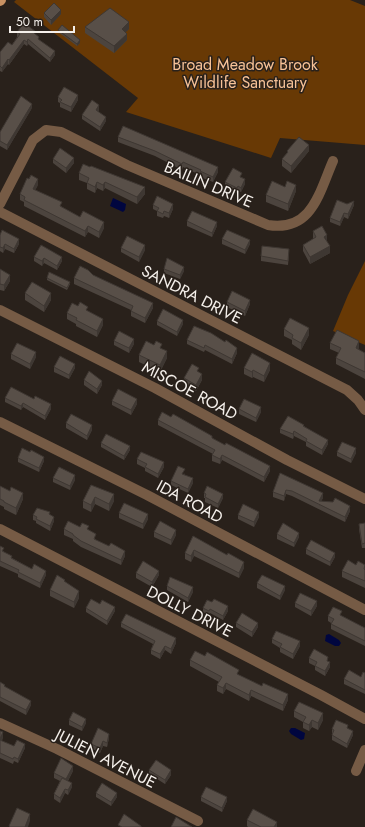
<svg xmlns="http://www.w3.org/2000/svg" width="365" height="827" viewBox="0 0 365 827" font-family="Jost,sans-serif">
<rect width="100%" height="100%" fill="#29211b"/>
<!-- green -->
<path fill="#683905" d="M16,0H350L365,6V145L280,138L271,158L126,112L138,98L14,2Z
M365,261V345L333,331L348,295Z"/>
<!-- water -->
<path fill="#00063f" d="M113,198L126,204L125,210L123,212L110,206Z
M329,634L339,640L341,643L339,646H335L325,641L326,635Z
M291,728H295L305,733L304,739L301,740L291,734L289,731Z"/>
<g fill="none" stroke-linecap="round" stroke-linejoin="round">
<!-- minor -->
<path stroke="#765b45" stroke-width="10" d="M0,204L33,140L46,130L61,132L127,165L268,225C312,232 319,193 333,161
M0,212L347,390L358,400L365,410
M0,310L155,388L287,460L365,499
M0,422L147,495L365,610
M0,529L321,695L365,719
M0,723L57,749L198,821
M356,771L365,750"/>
<!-- major -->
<path stroke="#c99263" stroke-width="10" d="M0,1L1,0"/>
</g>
<!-- wall -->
<path fill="#4c443e" d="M44,13L61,14L51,25L44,17Z
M85,27L129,29L125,32L127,40L114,53L85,33Z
M58,30L80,43L77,46L58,32Z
M17,32L35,34L39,40L55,55L50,62L28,44L27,46L24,44L9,65L8,64L2,72L0,71V52L12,45L17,37Z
M58,97L78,100L71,112L60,107V103L58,102Z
M32,108L7,150L0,146V132Z
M99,110L98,112L106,121L100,131L82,119V115Z
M118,137L218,172L213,182L200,177V175L183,167L182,170L155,156L118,142Z
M287,151H309L291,173L282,166V159L287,153Z
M53,159L74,163L66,173L53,163Z
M79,173L145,194L137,204L105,188L103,191L97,188L95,193L87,189V183L79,180Z
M242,177L245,184L241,192L238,191L237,193L225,187V182Z
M38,185L35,190L62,207L80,217L104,228L99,238L88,232L85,237L24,206V202L20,200V194Z
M296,191L288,211L266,202V195Z
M347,204L354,205L348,219L344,217L340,226L330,222V218Z
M153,205L173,209L169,218L164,216L163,218L157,216V211L153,209Z
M187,221L217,226L212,237L187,226Z
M313,231L327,241L330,253L310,264L303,251V245L313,239Z
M0,235L19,244L14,253L5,249L3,253L0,251Z
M222,239L250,244L245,254L222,244Z
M121,248L145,250L139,262L121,252Z
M289,254L288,265L261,261V256Z
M34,257L62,261L57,270L44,263L42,266L34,261Z
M0,269L10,281L4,291L0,290Z
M164,269L184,271L180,279L164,273Z
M93,275L153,308L145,323L131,316V310L74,284V278Z
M47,278L70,284L67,290L47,280Z
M25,293L51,300L44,312L25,300Z
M227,302L250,304L245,316L227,307Z
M88,311L103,325L97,337L76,326V324L67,319V313Z
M157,321L183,324L177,336L157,325Z
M284,329L309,335L301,350L292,344V340L284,336Z
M187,340L237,353L232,364L205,350L204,352L187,344Z
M114,341L134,344L129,353L114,345Z
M330,343L359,348L358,349L365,353V379L336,364V358L339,353L330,349Z
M11,354L36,357L30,369L11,359Z
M139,355L167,358L160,372L139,362Z
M54,367L75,368L69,379L54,372Z
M244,368L270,370L264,382L253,377L252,378L244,374Z
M199,372L202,380L196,391L184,385V378Z
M84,380L102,385L97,394L84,385Z
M5,398L51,409L45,420L23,407L21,410L5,402Z
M112,401L137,404L131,415L112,405Z
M239,409L261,412L256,422L239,414Z
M158,420L212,438L270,471L264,482L222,460L220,464L212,461V455L213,454L158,425Z
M66,423L92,430L87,440L66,428Z
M304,426L328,444L322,455L306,446V442L294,436L293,439L280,433V429Z
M101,443L130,450L124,460L101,447Z
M30,452L44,461L39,472L18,462V458Z
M337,452L356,453L351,463L337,456Z
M137,459L164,467L158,478L145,471V468L137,464Z
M185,473L184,474L193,483L188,493L171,485V481Z
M280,473L323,498L321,501L350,511L345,522L292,496L286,494L284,501L273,497V492Z
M53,478L75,480L70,490L53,482Z
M91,485L114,501L109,511L95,504L91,512L83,508V501Z
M0,486L23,499L16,515L4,509V507L0,505Z
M204,493L223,498L218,508L205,502V498H204Z
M119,513L148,519L143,529L119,518Z
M33,515L54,521L50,531L36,523V521L33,520Z
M238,515L259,517L254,527L238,519Z
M365,523V548H362L359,529V524Z
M80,527L89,530L96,540L125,556L121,565L81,547L73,541V539L64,535V529Z
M154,532L176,535L171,545L154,537Z
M277,534L299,537L294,547L277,539Z
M193,536L227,555L244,568L239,578L194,556L191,562L185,559V553Z
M0,546L4,552L12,558L32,569L46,575L40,588L18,577V574L0,566Z
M306,549L335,557L330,566L306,554Z
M356,565H365V588L342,577V571Z
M136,573L159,575L152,587L136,578Z
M65,582L79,598L74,608L50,596V590Z
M257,583L285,590L280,600L257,588Z
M167,586L193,592L188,602L167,590Z
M295,603L317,606L311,616L295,607Z
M100,604L115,611L107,625L86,612V608Z
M203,608L228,611L223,620L210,613L209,615L203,612Z
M328,616H342L365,628V646L331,629V623L328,621Z
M121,623L176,643L171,654L165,650L160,659L151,654V650L153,644L121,627Z
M236,623L258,627L252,637L236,627Z
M272,639L300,646L293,659L280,652V648L272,643Z
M309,658L328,661L330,667L325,676L315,670V666L309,663Z
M190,660L239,675L288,700L283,711L251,696L249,701L226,689L223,694L217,691V685L219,682L190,666Z
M365,673V694L344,684V679L361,677Z
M0,682L5,687L31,705L26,715L0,701Z
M294,711L323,720L318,730L312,727L309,731L303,728V722L294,717Z
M69,720L86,723L82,731L69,725Z
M332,729H348L353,735L347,748L332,740Z
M0,731L3,737L2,741L14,746L25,748L18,763L14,761L13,764L0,758Z
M109,738L107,747L103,746L100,753L91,748V744Z
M149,770L171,775L165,784L149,774Z
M73,771L68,781L72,787L68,795L65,793L60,803L54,799V794L60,781L54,778V773Z
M96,793L117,797L111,806L96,797Z
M201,797L227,801L222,812L201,801Z
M247,820L277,827H248L247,826Z"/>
<!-- shaded-wall -->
<path fill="#3e3732" d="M61,10V14L51,25V20Z
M129,22V29L122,36V29Z
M127,34V40L114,53V46Z
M28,39V44L27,46V42Z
M24,40V44L9,65V60Z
M80,40V43L77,46V44Z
M55,51V55L50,62V58Z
M8,59V64L2,72V68Z
M78,95V100L71,112V107Z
M32,104V108L7,150V145Z
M99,105V110L96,115V110Z
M106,117V121L100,131V127Z
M309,145V151L291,173V166Z
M74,158V163L66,173V168Z
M218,167V172L213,182V177Z
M38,179V185L33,195V189Z
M245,179V184L241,192V188Z
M97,182V188L95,193V187Z
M105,182V188L103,191V185Z
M296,185V191L288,211V204Z
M145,187V194L137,204V197Z
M354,201V205L348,219V214Z
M173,204V209L169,218V213Z
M344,213V217L340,226V222Z
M104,222V228L99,238V232Z
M217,222V226L212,237V233Z
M88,226V232L85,237V231Z
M327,235V241L324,237Z
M19,239V244L14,253V249Z
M250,240V244L245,254V250Z
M5,244V249L3,253V248Z
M145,245V250L139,262V257Z
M330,246V253L310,264V257Z
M62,257V261L57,270V266Z
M44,258V263L42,266V261Z
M184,267V271L180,279V275Z
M10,275V281L4,291V285Z
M51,293V300L44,312V306Z
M250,300V304L245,316V311Z
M153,303V308L145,323V318Z
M103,319V325L97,337V331Z
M183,320V324L177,336V332Z
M309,328V335L301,350V343Z
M134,339V344L129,353V348Z
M359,341V348L356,355V348Z
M237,348V353L232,364V359Z
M167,351V358L160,372V365Z
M36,352V357L30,369V364Z
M270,363V370L264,382V376Z
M75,364V368L69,379V375Z
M253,370V377L252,378V372Z
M202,374V380L196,391V385Z
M102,381V385L97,394V389Z
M137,399V404L131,415V410Z
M23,403V407L21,410V406Z
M51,404V409L45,420V416Z
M261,407V412L256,422V418Z
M92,425V430L87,440V436Z
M294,431V436L293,439V434Z
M328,440V444L322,455V450Z
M130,446V450L124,460V456Z
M356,448V453L351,463V459Z
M222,455V460L220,464V459Z
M44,457V461L39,472V468Z
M164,462V467L158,478V474Z
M270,466V471L264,482V477Z
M75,475V480L70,490V486Z
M193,478V483L188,493V489Z
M286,490V494L284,501V496Z
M23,493V499L16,515V508Z
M323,493V498L319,506V501Z
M114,494V501L109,511V504Z
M223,494V498L218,508V504Z
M95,497V504L91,512V505Z
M350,506V511L345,522V517Z
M259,512V517L254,527V522Z
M148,514V519L143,529V524Z
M54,517V521L50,531V526Z
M176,530V535L171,545V540Z
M299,533V537L294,547V543Z
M194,550V556L191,562V556Z
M125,551V556L121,565V560Z
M335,553V557L330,566V562Z
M244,562V568L239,578V573Z
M46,571V575L40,588V583Z
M159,571V575L152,587V582Z
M285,586V590L280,600V596Z
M193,587V592L188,602V598Z
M79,591V598L74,608V602Z
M317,601V606L311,616V611Z
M228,606V611L223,620V616Z
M115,607V611L107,625V621Z
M258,623V627L252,637V632Z
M176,638V643L171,654V649Z
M300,641V646L293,659V654Z
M165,646V650L160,659V654Z
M330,662V667L325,676V671Z
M226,683V689L223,694V688Z
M251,690V696L249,701V695Z
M288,694V700L283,711V705Z
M31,701V705L26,715V710Z
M323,713V720L318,730V723Z
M86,719V723L82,731V727Z
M312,720V727L309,731V725Z
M353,731V735L347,748V744Z
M3,732V737L0,744V739Z
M109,734V738L107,747V743Z
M103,741V746L100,753V748Z
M25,744V748L18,763V759Z
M73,766V771L66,784V779Z
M171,770V775L165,784V780Z
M72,783V787L68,795V790Z
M65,789V793L60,803V798Z
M117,793V797L111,806V802Z
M227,797V801L222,812V808Z
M30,814V821L28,827H25Z
M277,822V827H274Z"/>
<!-- building -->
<path fill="#584f48" stroke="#3e3732" d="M54,3L61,10L51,20L44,13Z
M110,8L129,22L122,29L127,34L114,46L85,27Z
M24,23L35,31L34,33L39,37L38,39L55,51L50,58L28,39L27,42L24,40L9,60L8,59L2,68L0,66V52L8,42L12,45L20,34L17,32Z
M62,25L80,40L77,44L58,30Z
M64,87L78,95L71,107L60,102L62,100L58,97Z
M21,96L32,104L7,145L0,141V132Z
M92,100L99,105L96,110L106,117L100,127L82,115Z
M123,126L218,167L213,177L200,171L201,170L183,162L182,164L155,151L118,137Z
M299,137L309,145L291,166L282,159L288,152L287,151Z
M60,148L74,158L66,168L53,159Z
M83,164L90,167L91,166L145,187L137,197L105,182L103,185L97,182L95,187L87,183L89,178L79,173Z
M233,168L242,173L240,177L245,179L241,188L238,186L237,188L225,182Z
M31,175L38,179L33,189L62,202L60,206L80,217L83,211L104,222L99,232L88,226L85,231L24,200L25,197L20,194L27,178L29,179Z
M272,181L285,187L287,181L296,185L288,204L266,195Z
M157,196L173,204L169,213L164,211L163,214L157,211L159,208L153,205Z
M337,200L347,204L354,201L348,214L344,213L340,222L330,218Z
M192,211L217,222L212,233L187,221Z
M322,226L327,235L324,237L330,246L310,257L303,245L316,237L313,231Z
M2,230L19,239L14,249L5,244L3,248L0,247V235Z
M227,230L250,240L245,250L222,239Z
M127,236L145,245L139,257L121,248Z
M41,245L62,257L57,266L44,258L42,261L34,257Z
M262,246L289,249L288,261L261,256Z
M167,258L184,267L180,275L164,269Z
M80,266L88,270L93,275L153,303L145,318L131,311L133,306L74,278Z
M0,269L10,275L4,285L0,284Z
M49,272L70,282L67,288L47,278Z
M32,282L51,293L44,306L25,293Z
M232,291L250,300L245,311L227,302Z
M80,302L88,307L86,310L103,319L97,331L76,320L77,318L67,313L72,303L78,306Z
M163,309L183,320L177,332L157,321Z
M290,318L309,328L301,343L292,338L293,335L284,329Z
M194,326L211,333L225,342L226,340L237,348L232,359L205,345L204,348L187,340Z
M337,330L359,341L356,348L365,353V372L336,358L341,348L330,343Z
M119,331L134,339L129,348L114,341Z
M146,341L154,345L156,341L162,344L160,348L167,351L160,365L139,355Z
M17,343L36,352L30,364L11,354Z
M252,353L270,363L264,376L253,370L252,372L244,368Z
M60,356L75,364L69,375L54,367Z
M192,364L199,368L197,371L202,374L196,385L184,378Z
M89,371L102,381L97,389L84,380Z
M11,387L34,399L35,396L51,404L45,416L23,403L21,406L5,398Z
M118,389L137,399L131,410L112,401Z
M244,399L261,407L256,418L239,409Z
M162,412L171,417L173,414L212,436V438L225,445L226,443L270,466L264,477L222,455L220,459L212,455L215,450L158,420Z
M71,414L92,425L87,436L66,423Z
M288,416L304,425L303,426L328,440L322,450L306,441L307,439L294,431L293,434L280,429Z
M106,434L130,446L124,456L101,443Z
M342,442L356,448L351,459L337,452Z
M22,448L30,452L31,450L44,457L39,468L18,458Z
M141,452L164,462L158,474L145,467L147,464L137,459Z
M178,466L185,469L182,474L193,478L188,489L171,481Z
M59,467L75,475L70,486L53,478Z
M280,473L323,493L319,501L333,502L335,498L350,506L345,517L292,491L286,490L284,496L273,492Z
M91,485L114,494L109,504L95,497L91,505L83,501Z
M0,486L10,491L11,487L23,493L16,508L4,502V501L0,499Z
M207,486L223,494L218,504L205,497L206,494L204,493Z
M124,503L148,514L143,524L119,513Z
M243,504L259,512L254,522L238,515Z
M37,508L50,512L49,514L54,517L50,526L36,519L37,517L33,515Z
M68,521L80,527L82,523L89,526L87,529L96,534L94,539L109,546L111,543L125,551L121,560L81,541L73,535V534L64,529Z
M160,521L176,530L171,540L154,532Z
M283,523L299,533L294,543L277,534Z
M365,523V543L362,544L359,524Z
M193,536L227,555L228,553L244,562L239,573L194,550L191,556L185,553Z
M311,540L335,553L330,562L306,549Z
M0,546L4,548L2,551L12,556L11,558L32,569L34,564L46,571L40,583L18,572L19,570L0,561Z
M348,560L356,565L358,561L365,565L364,569L365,570V581L342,571Z
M143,561L159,571L152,582L136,573Z
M57,575L65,580L64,581L79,591L74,602L50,590Z
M262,575L285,586L280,596L257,583Z
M170,577L193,587L188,598L167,586Z
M300,593L317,601L311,611L295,603Z
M91,599L100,604L102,600L115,607L107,621L86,608Z
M214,599L228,606L223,616L210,609L209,611L203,608L207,600L212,602Z
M333,607L342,611L340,615L365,628V641L331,624L334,619L328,616Z
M242,613L258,623L252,632L236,623Z
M126,614L176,638L171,649L165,646L160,654L151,650L155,641L121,623Z
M276,631L300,641L293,654L280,647L282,644L272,639Z
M314,649L328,657L327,661L330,662L325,671L315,666L317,662L309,658Z
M195,651L205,656L207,652L239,670L237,674L262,686L263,683L288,694L283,705L251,690L249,695L226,683L223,688L217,685L222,677L190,660Z
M349,670L361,677L363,672L365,673V690L344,679Z
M0,682L5,685L4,686L31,701L26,710L0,697Z
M299,702L323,713L318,723L312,720L309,725L303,722L306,717L294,711Z
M73,712L86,719L82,727L69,720Z
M336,720L348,725L347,728L353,731L347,744L332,735L334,730L332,729Z
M98,728L109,734L107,743L103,741L100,748L91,744Z
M0,731L3,732L0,739Z
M0,740L14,746L17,740L25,744L18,759L14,757L13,759L0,753Z
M61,758L73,766L66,779L54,773Z
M156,760L171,770L165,780L149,770Z
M62,778L72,783L68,790L65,789L60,798L54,794Z
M102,783L117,793L111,802L96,793Z
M206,787L227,797L222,808L201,797Z
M17,808L30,814L25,827H10L9,826Z
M253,809L277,822L274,827H261L247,820Z
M124,814L141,826V827H122L118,825Z
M176,817L192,827H171Z"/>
<g text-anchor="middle" stroke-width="3" stroke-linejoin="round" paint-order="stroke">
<!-- park labels -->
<g font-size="16" fill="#f7c297" stroke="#29211b">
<text x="245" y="70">Broad Meadow Brook<tspan x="245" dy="18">Wildlife Sanctuary</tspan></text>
</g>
<!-- street labels -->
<g font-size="16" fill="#f5f0eb" stroke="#29211b">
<text transform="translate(209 184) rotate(23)" y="6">BAILIN DRIVE</text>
<text transform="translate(192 294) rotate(27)" y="6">SANDRA DRIVE</text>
<text transform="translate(190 390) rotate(28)" y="6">MISCOE ROAD</text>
<text transform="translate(190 501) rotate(28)" y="6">IDA ROAD</text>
<text transform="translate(190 611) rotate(27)" y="6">DOLLY DRIVE</text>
<text transform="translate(106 758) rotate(27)" y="6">JULIEN AVENUE</text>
</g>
</g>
<!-- scale -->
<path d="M10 26v6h64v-6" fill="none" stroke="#f5f0eb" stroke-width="2"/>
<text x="16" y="26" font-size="12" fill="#f5f0eb" stroke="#29211b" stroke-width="3" paint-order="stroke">50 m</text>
</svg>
